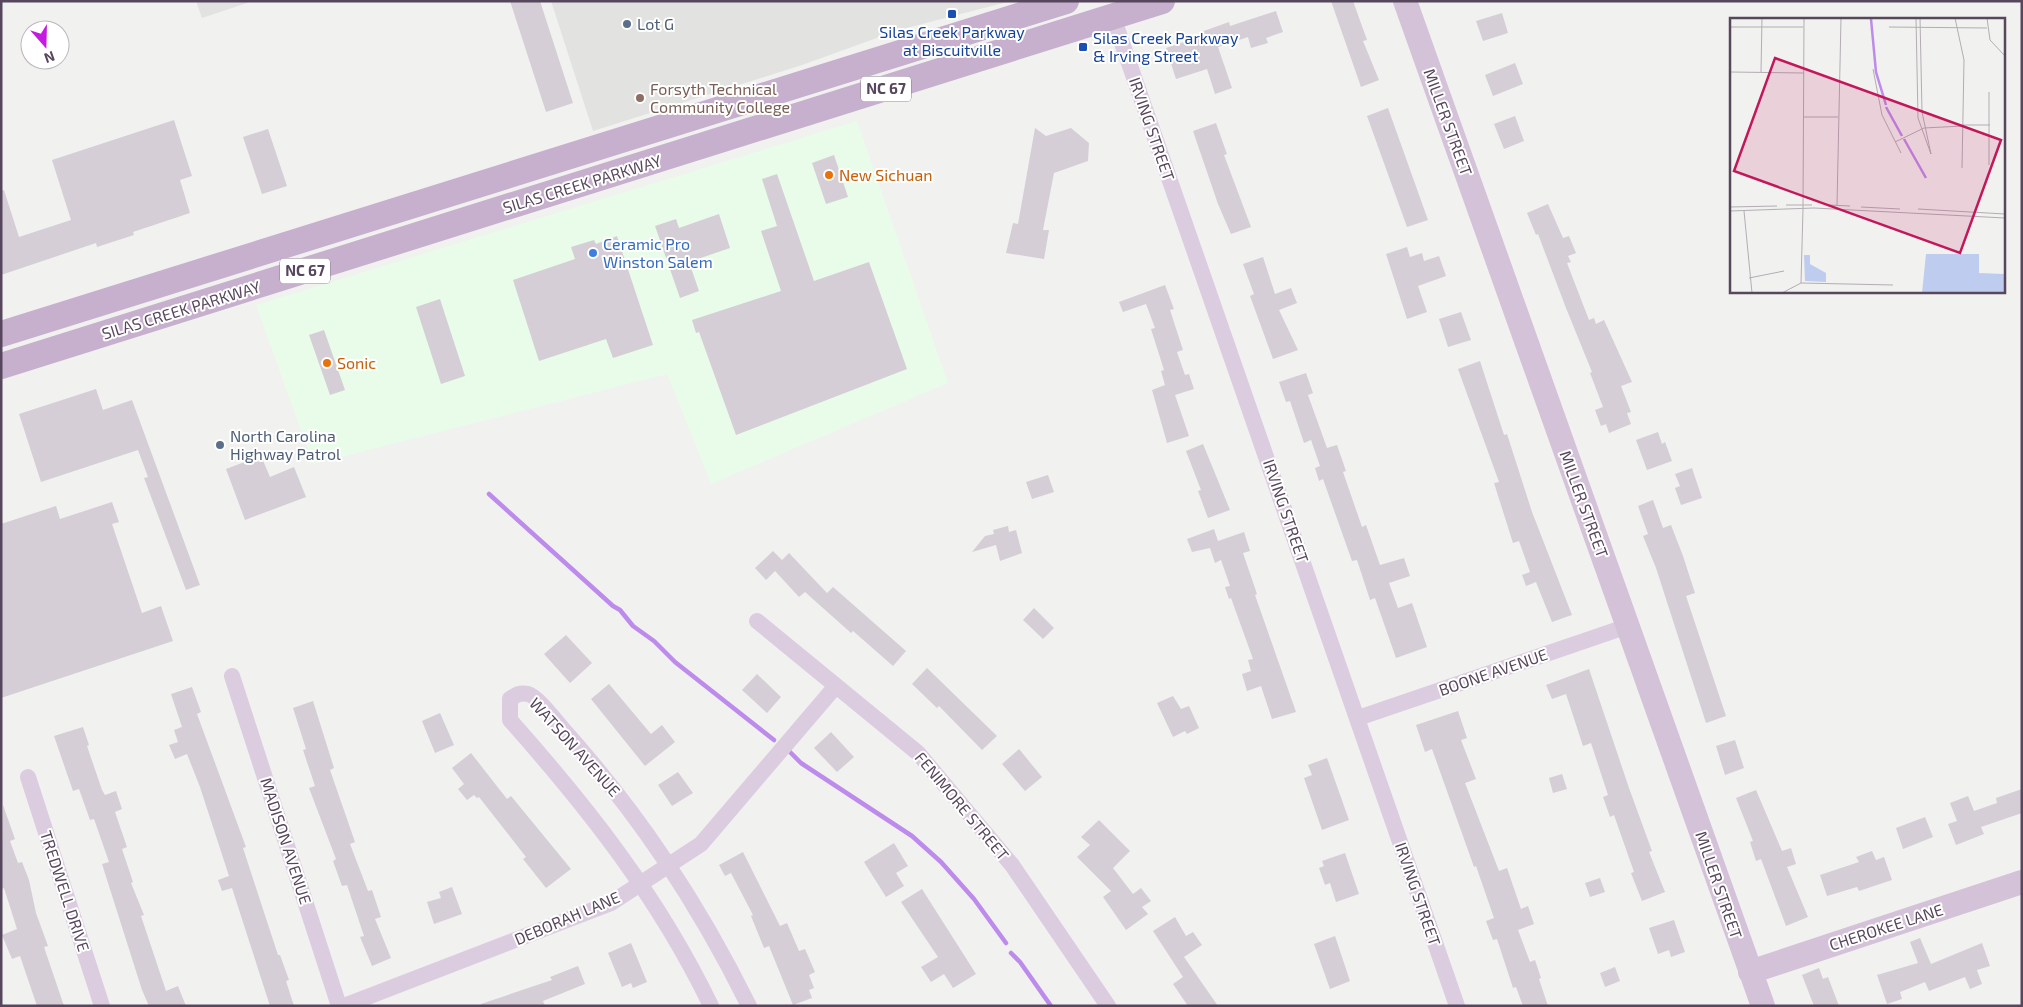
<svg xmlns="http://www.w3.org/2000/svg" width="2023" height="1007" viewBox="0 0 2023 1007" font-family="'Exo 2',sans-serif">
<rect width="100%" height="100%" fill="#f1f1ef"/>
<!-- commercial -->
<path fill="#e8fce9" d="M857,121L948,383L711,484L667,374L313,464L256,305Z"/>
<!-- education -->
<path fill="#e2e2e1" d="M196,1H253L202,18Z
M551,1H1011L899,30L802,65L593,131Z"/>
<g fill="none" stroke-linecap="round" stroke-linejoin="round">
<!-- stream -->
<path stroke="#bc8beb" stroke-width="4.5" d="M489,494L613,606L620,610L633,626L654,641L675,662L774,740
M788,750L801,763L912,836L941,862L974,899L1006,943
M1011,953L1020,962L1051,1006"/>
</g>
<!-- building -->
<path fill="#d5ced6" d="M510,1H540L573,103L546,112Z
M1331,1H1353L1367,40L1363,41L1379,80L1361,87Z
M1276,11L1283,32L1266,38L1268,43L1251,48L1248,37L1218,47L1232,88L1215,94L1207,69L1176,79L1166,48L1202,36L1201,32L1229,22L1230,26Z
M1502,13L1508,33L1483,41L1476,21Z
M1515,63L1523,84L1493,96L1485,75Z
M1388,108L1428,220L1407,227L1367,116Z
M1515,116L1524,141L1504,149L1494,124Z
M174,120L192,176L180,180L190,213L133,232L134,235L97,247L96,243L1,275V191L4,190L19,237L71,220L52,160Z
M1216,123L1227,154L1224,155L1251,227L1231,234L1218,204L1193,131Z
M1035,128L1046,136L1071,128L1089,143L1088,161L1054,173L1043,230H1049L1044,259L1006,253L1013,223L1018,224Z
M268,129L287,186L262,194L243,137Z
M834,155L848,197L826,204L812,163Z
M777,174L814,281L869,262L907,369L736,435L699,332L696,333L692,320L781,291L761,231L777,226L762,179Z
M1548,204L1563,238L1569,236L1576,253L1568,256L1571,262L1567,263L1589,320L1594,318L1596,324L1604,320L1632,382L1621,386L1631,412L1627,413L1631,424L1609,433L1606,424L1601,426L1595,410L1603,407L1590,373L1592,372L1566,308L1538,234L1536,235L1527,213Z
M719,214L730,248L689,262L699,291L680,298L655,226L676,219L679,228Z
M617,236L653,345L613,358L606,339L539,361L513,280L575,259L571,247L594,240L596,244Z
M1407,247L1410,257L1422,253L1424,261L1439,256L1446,276L1418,286L1427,312L1407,319L1386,254Z
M1263,257L1275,294L1291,288L1297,303L1279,310L1298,350L1273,359L1250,296L1254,294L1243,264Z
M1165,285L1174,309L1170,310L1183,350L1177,352L1185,375L1189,374L1194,389L1175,395L1189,436L1167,443L1152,390L1165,385L1161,371L1164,370L1151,329L1155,328L1146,304L1123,312L1119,302Z
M440,299L465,376L441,384L416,307Z
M1461,312L1471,340L1448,347L1439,319Z
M324,330L345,390L330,395L309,335Z
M1480,361L1504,435L1507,434L1532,512L1572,615L1552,622L1536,582L1526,586L1522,575L1530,572L1519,541L1513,543L1494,483L1499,482L1458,369Z
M1306,373L1313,393L1308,395L1327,448L1337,445L1346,471L1343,472L1362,527L1366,525L1380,565L1404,558L1410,576L1389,583L1398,608L1412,603L1427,647L1396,658L1375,598L1370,600L1357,560L1352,561L1323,479L1319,481L1315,468L1320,466L1311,440L1304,443L1290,401L1286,402L1279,382Z
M96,389L103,410L132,400L200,585L186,590L144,478L148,477L138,450L41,482L19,414Z
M1658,432L1662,444L1665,442L1672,461L1647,470L1636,440Z
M1203,444L1230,510L1208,518L1198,491L1201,490L1186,451Z
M261,456L270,477L294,467L306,497L245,520L226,469Z
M1692,468L1702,498L1681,505L1675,488L1680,486L1675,474Z
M1048,475L1054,492L1032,499L1026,482Z
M1653,500L1663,528L1671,525L1683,556L1695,593L1686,596L1726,716L1706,723L1656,568L1643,536L1648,534L1638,506Z
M112,502L119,522L112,524L142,613L161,606L173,641L1,698V524L56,506L60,519Z
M1008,526L1009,532L1016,530L1022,553L1000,561L996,545L972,552L985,536L994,534L993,530Z
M1214,529L1218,541L1244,532L1250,551L1243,553L1257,594L1255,595L1296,712L1272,719L1261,686L1247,691L1242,674L1251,671L1248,660L1253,659L1231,598L1229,599L1225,587L1230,586L1221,560L1215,563L1210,548L1192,552L1187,539Z
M773,551L782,560L789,553L827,593L833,587L906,651L893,666L853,631L851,633L805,592L799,597L775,571L766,580L755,568Z
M1034,608L1054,628L1043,639L1023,620Z
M566,635L592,663L570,683L544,654Z
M927,668L997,736L982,750L939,706L937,708L912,684Z
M1589,669L1629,788L1652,851L1649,852L1665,892L1642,901L1631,873L1634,872L1614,815L1610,817L1603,797L1608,795L1591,743L1583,746L1566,694L1552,699L1546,685Z
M757,674L781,697L767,713L742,690Z
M609,684L651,734L662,725L675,742L645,766L591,699Z
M192,687L201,712L197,714L246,847L243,848L278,955H280L289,980L286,981L294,1006H270L232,888L222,891L218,880L229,876L200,787L187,754L175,759L169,745L178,742L174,730L182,727L171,694Z
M1173,696L1181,709L1189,706L1199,728L1187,734L1185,731L1173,737L1157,703Z
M313,701L334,768L330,770L355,842L350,844L368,891L372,890L381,917L375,919L391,958L372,966L360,937L364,936L347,885L342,886L333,861L336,859L309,788L315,786L303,750L306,749L293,708Z
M1458,711L1467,738L1461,740L1476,779L1465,783L1499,871L1507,868L1521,909L1528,906L1534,924L1518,930L1530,962L1535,960L1541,978L1539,979L1548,1006H1523L1516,987L1513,988L1497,939L1493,940L1486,921L1494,918L1476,866L1474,867L1432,749L1425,752L1416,725Z
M440,713L454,745L435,753L422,721Z
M83,727L89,745L87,746L102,790L105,795L116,791L122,809L115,812L127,847L122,849L133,882L131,883L144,915L141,916L166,991L178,986L186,1006H149L142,990L102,864L109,862L94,819L90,820L79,789L73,791L54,736Z
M831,732L854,757L837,772L814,748Z
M1735,740L1744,768L1725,775L1716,746Z
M1019,749L1042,777L1025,791L1002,764Z
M471,753L507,799L511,796L571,869L546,888L523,859L526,857L479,797L477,798L474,795L467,800L458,789L464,784L452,768Z
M1327,758L1349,820L1322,830L1304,778L1312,775L1308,765Z
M678,772L693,793L672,806L658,785Z
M1562,774L1567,789L1553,793L1549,778Z
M2022,789V813L1981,827L1984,834L1956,845L1948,824L1957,821L1950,803L1968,796L1974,811L1997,803L1996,798Z
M1756,790L1782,851L1791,848L1796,864L1787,867L1808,917L1786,926L1761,859L1756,861L1750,842L1753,841L1736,798Z
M3,805L15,839L10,841L18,863L22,862L29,880L36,913L48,946L44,947L64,1006H37L20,956L12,959L2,935L17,929L4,888L1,889Z
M1925,817L1933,837L1903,849L1896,828Z
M1099,820L1130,851L1113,868L1133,894L1141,888L1151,901L1142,907L1148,914L1126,930L1103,897L1111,891L1077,857L1090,845L1081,837Z
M894,843L908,866L896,873L904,886L886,897L864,862Z
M1872,851L1876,860L1884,857L1892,880L1859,891L1857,887L1827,896L1820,875L1859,862L1856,857Z
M743,852L780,926L787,923L799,951L805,949L815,972L809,975L814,988L809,990L812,998L793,1005L769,946L764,948L751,916L753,915L731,873L725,876L719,865Z
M1345,853L1359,894L1336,902L1330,883L1325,885L1319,868L1324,866L1322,861Z
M1600,878L1605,892L1590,897L1585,883Z
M452,887L462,914L434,924L427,902L441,898L439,892Z
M922,889L976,974L953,988L944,974L931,982L921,967L938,957L901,902Z
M1175,917L1186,936L1193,932L1202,945L1184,957L1218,1006H1188L1173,984L1183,977L1153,931Z
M1674,920L1685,952L1671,957L1669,950L1658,954L1649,928Z
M1335,936L1350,981L1330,989L1314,944Z
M1920,938L1931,964L1982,943L1990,966L1977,970L1982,984L1970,989L1965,977L1929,991L1925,982L1900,992L1902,999L1887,1004L1877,975L1918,963L1910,942Z
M631,943L647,982L633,988L631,983L622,987L608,953Z
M578,966L585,984L543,1001L545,1006H481V1004L552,980L550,977Z
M1615,967L1620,981L1605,987L1600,973Z
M1819,968L1823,979L1828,977L1839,1006H1814L1802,975Z"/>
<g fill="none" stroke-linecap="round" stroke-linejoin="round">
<!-- street -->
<path stroke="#dbcddf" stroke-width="16" d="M1113,17L1457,1006
M757,621L918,753L1012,865L1108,1006
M232,676L339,1006
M1358,718L1628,626
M28,777L102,1006
M344,1006L611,903L701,844L835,687
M711,1006C659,898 589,809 510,720V699C516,695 520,692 528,694C537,696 555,720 562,728C639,814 698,903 749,1006"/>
<!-- secondary -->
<path stroke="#d4c2d8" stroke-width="24" d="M1405,1L1763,1006
M1750,972L2022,882"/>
<!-- primary -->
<path stroke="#c7afce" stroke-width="26" d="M1,334L1066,1
M1,366L1162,1"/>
</g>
<!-- markers -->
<g fill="#1a4fb4" stroke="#fff" stroke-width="2">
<rect x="947" y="9" width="10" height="10" rx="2.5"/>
<rect x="1078" y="42" width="10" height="10" rx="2.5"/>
</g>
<g fill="#5c6f8a" stroke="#fff" stroke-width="2">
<circle cx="627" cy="24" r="5"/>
<circle cx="220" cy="445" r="5"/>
</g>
<circle fill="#8d6e63" stroke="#fff" stroke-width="2" cx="640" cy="98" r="5"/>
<g fill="#e8710a" stroke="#fff" stroke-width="2">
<circle cx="829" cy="175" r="5"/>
<circle cx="327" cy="363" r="5"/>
</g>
<circle fill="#3f7fe0" stroke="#fff" stroke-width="2" cx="593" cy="253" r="5"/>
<g text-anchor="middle" stroke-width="4" stroke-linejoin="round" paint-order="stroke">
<!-- shield labels -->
<g fill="#fff" stroke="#897e8d" stroke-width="1">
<rect x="861" y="76.5" width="50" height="25" rx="4"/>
<rect x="280" y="258.5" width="50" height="25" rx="4"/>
</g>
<g font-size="15" font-weight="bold" fill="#57475c">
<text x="886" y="94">NC 67</text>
<text x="305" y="276">NC 67</text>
</g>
<!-- service labels -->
<g font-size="16" fill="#4e5e75" stroke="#fff" text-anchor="start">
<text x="637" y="30">Lot G</text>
<text x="230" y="442">North Carolina<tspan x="230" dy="18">Highway Patrol</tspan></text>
</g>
<!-- transit labels -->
<g font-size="16" fill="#164399" stroke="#fff">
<text x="952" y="38">Silas Creek Parkway<tspan x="952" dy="18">at Biscuitville</tspan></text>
<text x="1093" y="44" text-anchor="start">Silas Creek Parkway<tspan x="1093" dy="18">&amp; Irving Street</tspan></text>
</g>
<!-- education labels -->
<g font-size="16" fill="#785e54" stroke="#fff" text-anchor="start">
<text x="650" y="95">Forsyth Technical<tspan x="650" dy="18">Community College</tspan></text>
</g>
<!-- street labels -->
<g font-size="16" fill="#57475c" stroke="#fff">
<text transform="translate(1448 122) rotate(70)" y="6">MILLER STREET</text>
<text transform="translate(1152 129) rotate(71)" y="6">IRVING STREET</text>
<text transform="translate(582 184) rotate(-17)" y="6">SILAS CREEK PARKWAY</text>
<text transform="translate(181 310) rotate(-17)" y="6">SILAS CREEK PARKWAY</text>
<text transform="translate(1584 504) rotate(70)" y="6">MILLER STREET</text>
<text transform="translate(1286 511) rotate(71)" y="6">IRVING STREET</text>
<text transform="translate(1493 672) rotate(-19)" y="6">BOONE AVENUE</text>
<text transform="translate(575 747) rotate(48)" y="6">WATSON AVENUE</text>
<text transform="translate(962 806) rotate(50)" y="6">FENIMORE STREET</text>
<text transform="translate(286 841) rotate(72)" y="6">MADISON AVENUE</text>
<text transform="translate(1719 885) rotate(71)" y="6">MILLER STREET</text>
<text transform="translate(65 891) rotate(72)" y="6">TREDWELL DRIVE</text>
<text transform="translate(1418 894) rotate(71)" y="6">IRVING STREET</text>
<text transform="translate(567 918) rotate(-23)" y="6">DEBORAH LANE</text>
<text transform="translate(1886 927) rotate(-18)" y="6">CHEROKEE LANE</text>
</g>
<!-- food labels -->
<g font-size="16" fill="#c56008" stroke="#fff" text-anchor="start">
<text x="839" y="181">New Sichuan</text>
<text x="337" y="369">Sonic</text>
</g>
<!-- shop labels -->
<g font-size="16" fill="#366cbe" stroke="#fff" text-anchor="start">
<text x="603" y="250">Ceramic Pro<tspan x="603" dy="18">Winston Salem</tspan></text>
</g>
</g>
<!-- overview -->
<g transform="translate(1730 18)">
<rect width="275" height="275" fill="#f1f1ef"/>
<path d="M196,236H249V255L275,256V275H192ZM74,237H80V246L96,255V264L75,263Z" fill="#becdef"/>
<path fill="none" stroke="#bc8beb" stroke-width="2.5" d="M141,1L146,54L156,87M156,89L172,118M174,121L196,160"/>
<path fill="none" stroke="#b3adb4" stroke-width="1" d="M186,0L188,100L201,136L192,94L190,0M225,0L234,42L232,150M257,0L260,22L275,38M0,9H73M159,9L257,10M143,51L152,97L171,135M0,54L74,55M31,54L32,0M74,99H108M233,107H260M165,124L194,110L233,108M259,147V74M56,187H82M98,187L120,188M107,187L111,0M0,189L47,188M131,189L170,191M73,190L74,0M188,191L275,196M0,193L84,190L275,200M14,193L22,275M19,260L54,253M71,265L73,191M52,275L71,265L163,267"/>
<path fill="#c2185b" fill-opacity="0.15" stroke="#c2185b" stroke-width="2.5" d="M45,40L271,122L230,235L4,153Z"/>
<rect width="275" height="275" fill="none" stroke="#57475c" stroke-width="2.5"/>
</g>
<!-- border -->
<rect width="2023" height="1007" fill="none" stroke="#57475c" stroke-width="5"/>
<!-- north arrow -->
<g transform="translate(45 45) rotate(160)"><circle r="24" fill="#ffffff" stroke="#bcb5be"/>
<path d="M0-4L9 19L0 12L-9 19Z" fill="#c51ae0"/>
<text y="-8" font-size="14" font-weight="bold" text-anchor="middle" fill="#57475c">N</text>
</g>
</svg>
